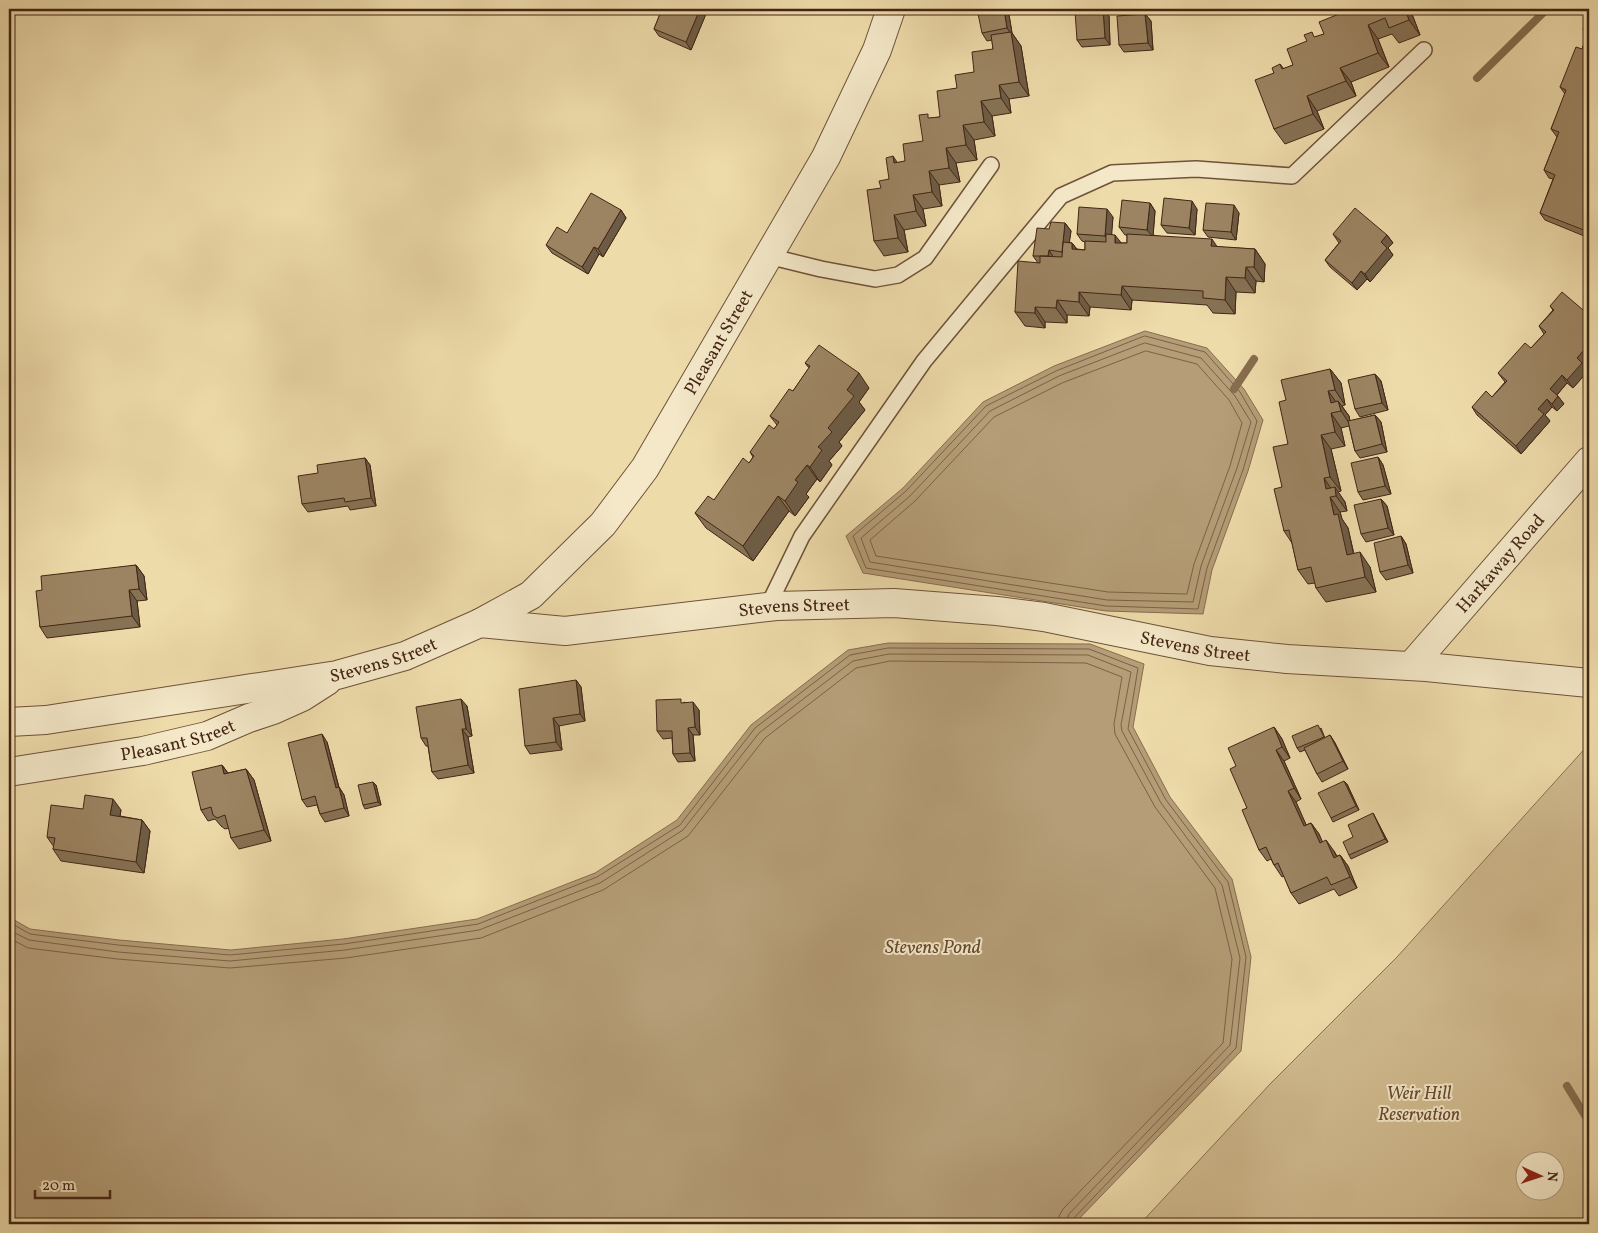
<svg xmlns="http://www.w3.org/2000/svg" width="1598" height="1233" viewBox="0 0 1598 1233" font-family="Vollkorn,serif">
<rect width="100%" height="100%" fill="#eedbaa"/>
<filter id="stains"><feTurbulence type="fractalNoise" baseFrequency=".004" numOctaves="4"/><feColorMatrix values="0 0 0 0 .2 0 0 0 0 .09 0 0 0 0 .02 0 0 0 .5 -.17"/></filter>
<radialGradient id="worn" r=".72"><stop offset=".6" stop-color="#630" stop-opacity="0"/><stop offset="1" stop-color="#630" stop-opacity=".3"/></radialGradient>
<!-- green -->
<path fill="#d1bc90" stroke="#8a7052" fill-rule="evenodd" d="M1589,744V1224H1140L1271,1083L1397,957ZM1526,1160H1556V1190H1526Z"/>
<!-- water -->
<path fill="#b49d77" stroke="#876d4f" d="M1145,331L1207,348L1244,389L1263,420L1248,471L1212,570L1203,614L1106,611L863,573L846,536L903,488L983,402L1054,366Z
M888,643L1090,644L1144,664L1133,727L1170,797L1232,879L1251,957L1241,1051L1074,1224H9V917L30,929L119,940L231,950L343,939L477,919L595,873L677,820L751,725L848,650Z"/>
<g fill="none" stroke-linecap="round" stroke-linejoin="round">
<!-- shore -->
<path stroke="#7c6146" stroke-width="1" d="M1145,336L1205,352L1240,392L1257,421L1243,470L1207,568L1198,609L1106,606L866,568L853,536L906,491L986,406L1056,371Z
M1145,343L1201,358L1235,396L1251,422L1237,468L1201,566L1193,602L1107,600L870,562L861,538L910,496L990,411L1059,376Z
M1146,351L1197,364L1229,400L1242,423L1230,466L1194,564L1187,594L1108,592L876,556L870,540L915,501L994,417L1062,383Z
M9,922L30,934L118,945L230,955L344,944L478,924L597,877L680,825L755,728L850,655L888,648L1089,649L1138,668L1128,729L1166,800L1228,882L1246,957L1236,1048L1073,1219L1071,1224
M9,930L29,940L118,952L230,961L345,950L479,930L600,883L683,830L759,733L853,661L889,654L1088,655L1131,672L1121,725L1122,731L1161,803L1222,885L1240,958L1230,1045L1069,1214L1065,1224
M9,938L28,948L117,959L230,968L346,958L481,938L603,890L688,836L765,738L856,668L890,661L1086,663L1122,677L1114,724L1115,734L1155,807L1215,888L1232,959L1223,1043L1063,1209L1059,1216L1058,1224"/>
<!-- stream -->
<path stroke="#876d4f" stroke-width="8" d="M1477,78L1547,9
M1234,389L1254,359
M1567,1086L1589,1122"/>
<defs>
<path id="service" d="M768,256L821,269L875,279L898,275L925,258L991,165
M767,608L802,536L924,361L1061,196L1112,173L1196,169L1292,176L1424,50"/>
<g id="minor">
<path id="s1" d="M1411,666L1589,461"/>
</g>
<g id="tertiary">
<path id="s2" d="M480,623L531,595L603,524L645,468L826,157L877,50L891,9"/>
<path id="s3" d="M9,722L46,720L337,675L405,656L480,623L565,631L776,606L894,603L997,611L1044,617L1210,651L1287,659L1426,667L1589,683"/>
<path id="s4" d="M9,772L143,751L207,736L249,718L273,710L302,697L327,681"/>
</g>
</defs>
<!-- service casing -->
<use href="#service" stroke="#6e523a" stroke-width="18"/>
<!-- minor casing -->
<use href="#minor" stroke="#6e523a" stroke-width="30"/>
<!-- tertiary casing -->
<use href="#tertiary" stroke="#6e523a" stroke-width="30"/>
<!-- service -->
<use href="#service" stroke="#f4e8c8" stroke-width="15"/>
<!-- minor -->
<use href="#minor" stroke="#f4e8c8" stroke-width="28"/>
<!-- tertiary -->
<use href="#tertiary" stroke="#f4e8c8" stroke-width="28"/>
</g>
<!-- wall -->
<path fill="#867254" stroke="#432514" d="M662,9H708L691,50L659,36L654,29Z
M1008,9L1012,33L1021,46L1029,96L1009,99L1011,113L992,116L995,136L974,140L977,160L956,163L960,182L939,185L942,206L923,209L926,226L904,230L908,252L884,256L874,241L881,188L889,179L897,163L905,161L923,141L931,118L940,117L957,88L974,72L993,49L992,40L987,41L982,33Z
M1338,9H1410L1420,35L1399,43L1392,34L1378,39L1389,67L1351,82L1356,96L1317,111L1324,129L1285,144L1274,129V73L1280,64L1284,69L1293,65L1307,41L1324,34L1339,14Z
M1145,14L1151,21L1153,50L1124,52L1119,45Z
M1589,14V238L1545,220L1540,213L1553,179L1549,178L1544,170L1557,137L1551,129L1565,94L1560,87L1582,49L1587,35L1583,29Z
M1109,16L1110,45L1082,47L1077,40Z
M1150,203L1155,211L1153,235L1217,247L1255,249L1265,264L1264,282L1256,281L1255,293L1236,292L1235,314L1213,313L1207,305L1132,300L1131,310L1090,307L1089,316L1067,315V323L1045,322V328L1025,326L1015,312L1038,263L1033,256L1049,229L1065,223L1071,231L1069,242L1072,243L1077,249L1085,250V242L1082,241L1077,234L1113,217L1111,234L1121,243H1127V235H1125L1119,227Z
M1197,209L1195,235L1167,233L1161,225Z
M621,210L626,218L603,257L599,254L588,274L552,253L546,245L567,233Z
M1239,213L1236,240L1208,237L1203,230Z
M1333,234L1387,235L1393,243L1388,248L1393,255L1370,282L1367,279L1357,290L1330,267L1325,260L1339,243Z
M1550,306L1589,315V358L1583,364L1588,371L1573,388L1567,383L1557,395L1564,404L1557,411L1552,407L1545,415L1550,421L1521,454L1477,415L1472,407L1492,397L1505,382L1498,373L1531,348L1544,334L1539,326L1553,310Z
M805,363L869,388L859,402L865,410L839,442L842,446L829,461L832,465L820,482L817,479L806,494L809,497L795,516L789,511L753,561L706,528L695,513L714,500L749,463L753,457L750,452L774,429L777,425L770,416L793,391L809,368Z
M1330,369L1341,383L1345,405L1342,406L1349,416L1350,421L1375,415L1381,422L1387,452L1360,458L1355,451L1349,426L1341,428L1345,446L1331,449L1341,491L1338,492L1345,502L1347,511L1340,512L1342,519L1348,528L1354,554L1370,567L1376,592L1326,602L1316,588L1315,583L1308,584L1298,570L1292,543L1284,531L1282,487L1288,444L1286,400Z
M1375,374L1381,381L1388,410L1360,417L1355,409Z
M1378,457L1383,465L1391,494L1363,500L1358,492Z
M365,458L370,465L376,506L350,510L348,506L308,512L302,504L318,473Z
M1381,499L1387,506L1394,535L1366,542L1361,534Z
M1401,536L1406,544L1413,573L1386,580L1380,572Z
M136,565L144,576L147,600L137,601L140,627L47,638L40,627L42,590Z
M576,680L581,687L585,721L559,726L562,750L530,754L525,746Z
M684,702L699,710L700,735H693L695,761L678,762L673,754L672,738L663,739L657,731Z
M467,706L472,736L468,737L474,773L438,779L432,772L428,746H426L421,738Z
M1274,727L1282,739L1290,758L1284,761L1301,799L1296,802L1306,825L1311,823L1319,834L1322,842L1334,851L1337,856L1340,855L1348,866L1357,888L1339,896L1334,889L1299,904L1291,893L1284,876L1282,877L1274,865L1271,859L1267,861L1259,850L1247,808L1236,766Z
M1321,728L1325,738L1330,735L1335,743L1348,769L1322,782L1317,774L1305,750L1300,752L1297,748Z
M327,742L339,787L344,795L349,816L325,822L320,814L317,805L307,807L302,800Z
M222,765L228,773L246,769L254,780L271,841L239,849L231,838L229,828L225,829L221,826L215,819L208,821L201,810Z
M373,782L376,785L381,805L365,809L363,805Z
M1347,784L1359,810L1333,822L1331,818Z
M83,809L121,810L120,816L142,820L150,831L144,873L61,861L53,849L54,847L47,837Z
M1373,813L1375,817L1388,842L1351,859L1349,855L1353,837Z"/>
<!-- shaded-wall -->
<path fill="#6d5c45" stroke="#432514" d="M700,9H708L691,50L686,42Z
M1004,9H1008L1012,33L1021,46L1029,96L1019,82L1011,34L1007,28Z
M1103,9L1109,16L1110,45L1105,38Z
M1405,9H1410L1420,35L1409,20Z
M1145,14L1151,21L1153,50L1148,43Z
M1368,25L1378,39L1389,67L1378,53Z
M1340,68L1351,82L1356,96L1346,81Z
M999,85L1009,99L1011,113L1001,98Z
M1307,96L1317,111L1324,129L1313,114Z
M981,101L992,116L995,136L984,122Z
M963,125L974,140L977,160L966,145Z
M946,148L956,163L960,182L949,168Z
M893,156L903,171L894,163Z
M929,171L939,185L942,206L932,192Z
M913,195L923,209L926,226L916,211Z
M1192,201L1197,209L1195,235L1189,228Z
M1150,203L1155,211L1153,237L1147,230Z
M1234,205L1239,213L1236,240L1231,232Z
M1107,209L1113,217L1111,244L1105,236Z
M621,210L626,218L603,257L598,249Z
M894,215L904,230L908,252L898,238Z
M1065,223L1071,231L1067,259L1062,252Z
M1115,235L1126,249L1115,243Z
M1387,235L1393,243L1388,248L1393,255L1370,282L1365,274L1381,242Z
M1212,239L1222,254L1211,246Z
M1072,243L1082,257L1072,249Z
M594,247L599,254L588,274L582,267Z
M1255,249L1265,264L1264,282L1254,267Z
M1049,250L1054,258L1048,257Z
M1246,267L1256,281L1255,293L1245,278Z
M1361,271L1367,279L1357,290L1352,283Z
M1226,277L1236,292L1235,314L1225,300Z
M1122,286L1132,300L1131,310L1121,295Z
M1079,292L1090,307L1089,316L1079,302Z
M1057,300L1067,315V323L1056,308Z
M1035,307L1045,322V328L1035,313Z
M1584,350L1589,358L1583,364L1588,371L1573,388L1567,380L1577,358Z
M1330,369L1341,383L1345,405L1335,390Z
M859,373L869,388L859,402L865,410L839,442L842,446L829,461L832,465L820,482L810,467L818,447L847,390Z
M1375,374L1381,381L1388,410L1382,403Z
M1562,375L1567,383L1555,397L1550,389Z
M1328,391L1339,406L1331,403Z
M1558,396L1564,404L1557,411L1552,404Z
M1547,399L1552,407L1545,415L1550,421L1521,454L1516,446L1538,409Z
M1338,401L1349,416L1351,426L1341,411Z
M1331,413L1341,428L1345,446L1335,432Z
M1375,415L1381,422L1387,452L1382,444Z
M1321,435L1331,449L1341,491L1330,477Z
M1378,457L1383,465L1391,494L1385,486Z
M365,458L370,465L376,506L371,498Z
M807,465L817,479L806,494L809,497L795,516L785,501L795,480Z
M1324,478L1334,493L1326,489Z
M1335,487L1345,502L1347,511L1336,496Z
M778,496L789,511L753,561L743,546Z
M1330,497L1340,512L1342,519L1348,528L1357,570L1347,555L1334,515Z
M1381,499L1387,506L1394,535L1388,528Z
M1401,536L1406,544L1413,573L1408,565Z
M1360,552L1370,567L1376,592L1365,577Z
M136,565L144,576L147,600L139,589Z
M129,590L137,601L140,627L132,616Z
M576,680L581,687L585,721L580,714Z
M461,699L467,706L472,736L466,729Z
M693,702L699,710L700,735L695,727Z
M553,718L559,726L562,750L556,742Z
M1274,727L1282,739L1290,758L1282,747Z
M688,728L693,735L695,761L690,753Z
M462,729L468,737L474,773L468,765Z
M322,734L327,742L341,796L336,788Z
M1330,735L1335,743L1348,769L1343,761Z
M1276,750L1284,761L1301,799L1294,788Z
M222,765L230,776L224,774Z
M246,769L254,780L271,841L264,830Z
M1344,781L1347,784L1359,810L1356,806Z
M373,782L376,785L381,805L378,802Z
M339,787L344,795L349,816L344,808Z
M1288,791L1296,802L1312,838L1304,826Z
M113,799L121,810L118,826L110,815Z
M1373,813L1375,817L1388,842L1385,839Z
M142,820L150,831L144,873L136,862Z
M1311,823L1319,834L1328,854L1320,843Z
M1326,840L1334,851L1342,869L1334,858Z
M1340,855L1348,866L1357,888L1350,877Z"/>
<!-- building -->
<path fill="#9c8462" stroke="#432514" d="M662,9H700L686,42L654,29Z
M977,9H1004L1007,28L982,33Z
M1103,9L1105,38L1077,40L1075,11Z
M1338,9H1405L1409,20L1389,28L1385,18L1368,25L1378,53L1340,68L1346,81L1307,96L1313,114L1274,129L1255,80L1274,73L1272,68L1280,64L1282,69L1293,65L1287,49L1307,41L1304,35L1312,32L1314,37L1324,34L1319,22L1339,14Z
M1145,14L1148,43L1119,45L1117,16Z
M1589,14V232L1540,213L1555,175L1544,170L1559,132L1551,129L1566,90L1560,87L1576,47L1582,49L1589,31L1583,29Z
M1011,32L1019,82L999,85L1001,98L981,101L984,122L963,125L966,145L946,148L949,168L929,171L932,192L913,195L916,211L894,215L898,238L874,241L867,190L881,188L879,181L889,179L886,158L893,156L894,163L905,161L903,144L923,141L919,115L928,114V118L940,117L937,91L957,88L955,75L974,72L972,52L993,49L991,35Z
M591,193L621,210L598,249L594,247L582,267L546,245L557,227L567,233Z
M1164,198L1192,201L1189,228L1161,225Z
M1122,200L1150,203L1147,230L1119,227Z
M1206,203L1234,205L1231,232L1203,230Z
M1079,207L1107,209L1105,236L1077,234Z
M1355,208L1387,235L1381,242L1387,248L1365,274L1361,271L1352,283L1325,260L1341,241L1333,234Z
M1051,222L1065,223L1062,252L1049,250L1048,256H1033L1037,228L1049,229Z
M1106,234L1115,235V243H1127V234L1212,239L1211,246L1255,249L1254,267H1246L1245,278L1226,277L1225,300L1203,298V291L1122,286L1121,295L1079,292V302L1057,300L1056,308L1035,307V313L1015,312L1018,261L1040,263V256L1062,257L1063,242L1072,243V249L1085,250V241L1106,242Z
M1562,292L1589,315V337L1587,339L1589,341V355L1584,350L1577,358L1582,363L1567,380L1562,375L1550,389L1558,396L1552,404L1547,399L1538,409L1544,414L1516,446L1472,407L1486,391L1492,397L1507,381L1498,373L1525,343L1531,348L1546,332L1539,326L1554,310L1550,306Z
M819,345L859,373L847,390L854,396L828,428L832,432L818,447L822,450L810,467L807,465L795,480L798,482L785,501L778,496L743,546L695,513L708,496L714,500L743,458L749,463L754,456L750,452L769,425L774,429L779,422L770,416L789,389L793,391L810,366L805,363Z
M1330,369L1335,390L1328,391L1331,403L1338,401L1341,411L1331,413L1335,432L1321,435L1330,477L1324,478L1326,489L1335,487L1336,496L1330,497L1334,515L1338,514L1347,555L1360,552L1365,577L1316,588L1311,567L1298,570L1289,530L1284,531L1274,489L1282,487L1273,447L1288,444L1279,402L1286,400L1281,380Z
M1375,374L1382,403L1355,409L1348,380Z
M1375,415L1382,444L1355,451L1348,421Z
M1378,457L1385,486L1358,492L1351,463Z
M365,458L371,498L345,502L344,498L302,504L298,476L318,473L317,465Z
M1381,499L1388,528L1361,534L1354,505Z
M1401,536L1408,565L1380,572L1374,543Z
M136,565L139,589L129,590L132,616L40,627L36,591L42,590L41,576Z
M576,680L580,714L553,718L556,742L525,746L519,689Z
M461,699L466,729H462L468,765L432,772L427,738H421L416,707Z
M681,699V703L693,702L695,727L688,728L690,753L673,754L672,731H657L656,700Z
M1318,725L1324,737L1297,748L1292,736Z
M1274,727L1282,747L1276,750L1294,788L1288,791L1304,826L1311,823L1320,843L1326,840L1334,858L1340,855L1350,877L1331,885L1327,877L1291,893L1278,863L1274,865L1266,847L1259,850L1242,810L1247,808L1230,769L1236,766L1228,748Z
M322,734L336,788L339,787L344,808L320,814L315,796L302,800L288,743Z
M1330,735L1343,761L1317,774L1304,748Z
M222,765L224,774L246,769L264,830L231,838L225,815L217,818L213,815L211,807L201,810L192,772Z
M1344,781L1356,806L1331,818L1318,793Z
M373,782L378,802L363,805L358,785Z
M85,795L113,799L110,815L142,820L136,862L53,849L55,838L47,837L51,805L83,809Z
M1373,813L1385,839L1349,855L1343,842L1353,837L1348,825Z"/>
<g text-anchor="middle" stroke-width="4" stroke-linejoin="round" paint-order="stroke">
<!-- street labels -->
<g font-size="18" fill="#432514" stroke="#f4e8c8">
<text dy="6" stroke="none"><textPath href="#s2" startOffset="375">Pleasant Street</textPath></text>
<text dy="6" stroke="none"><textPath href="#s1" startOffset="136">Harkaway Road</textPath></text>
<text dy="6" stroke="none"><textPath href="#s3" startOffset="800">Stevens Street</textPath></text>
<text dy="6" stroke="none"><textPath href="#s3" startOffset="1205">Stevens Street</textPath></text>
<text dy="6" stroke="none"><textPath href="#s3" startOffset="380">Stevens Street</textPath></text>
<text dy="6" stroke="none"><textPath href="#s4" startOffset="172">Pleasant Street</textPath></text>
</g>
<!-- park labels -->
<g font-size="18" font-style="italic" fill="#664b33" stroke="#f4e8c8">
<text x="1419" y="1099">Weir Hill<tspan x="1419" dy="21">Reservation</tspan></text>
</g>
<!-- water labels -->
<g font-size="19" font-style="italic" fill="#654932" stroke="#f4e8c8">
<text x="933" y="953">Stevens Pond</text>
</g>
</g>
<!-- margin -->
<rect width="1598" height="1233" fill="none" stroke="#eedbaa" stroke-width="30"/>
<rect x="10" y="10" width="1578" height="1213" fill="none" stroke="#432514" stroke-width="2.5"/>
<rect x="15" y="15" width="1568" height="1203" fill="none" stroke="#432514"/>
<!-- north arrow -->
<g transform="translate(1540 1176) rotate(93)"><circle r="24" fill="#f4e8c8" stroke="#ad9a80"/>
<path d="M0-4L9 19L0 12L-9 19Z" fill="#8f2418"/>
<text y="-8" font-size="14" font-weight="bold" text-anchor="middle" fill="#432514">N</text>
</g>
<!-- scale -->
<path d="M35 1190v8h75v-8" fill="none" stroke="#432514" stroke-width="2.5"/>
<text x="42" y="1190" font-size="15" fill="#432514" stroke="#f4e8c8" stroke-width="4" paint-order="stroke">20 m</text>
<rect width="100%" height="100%" filter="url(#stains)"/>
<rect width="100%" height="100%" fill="url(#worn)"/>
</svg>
